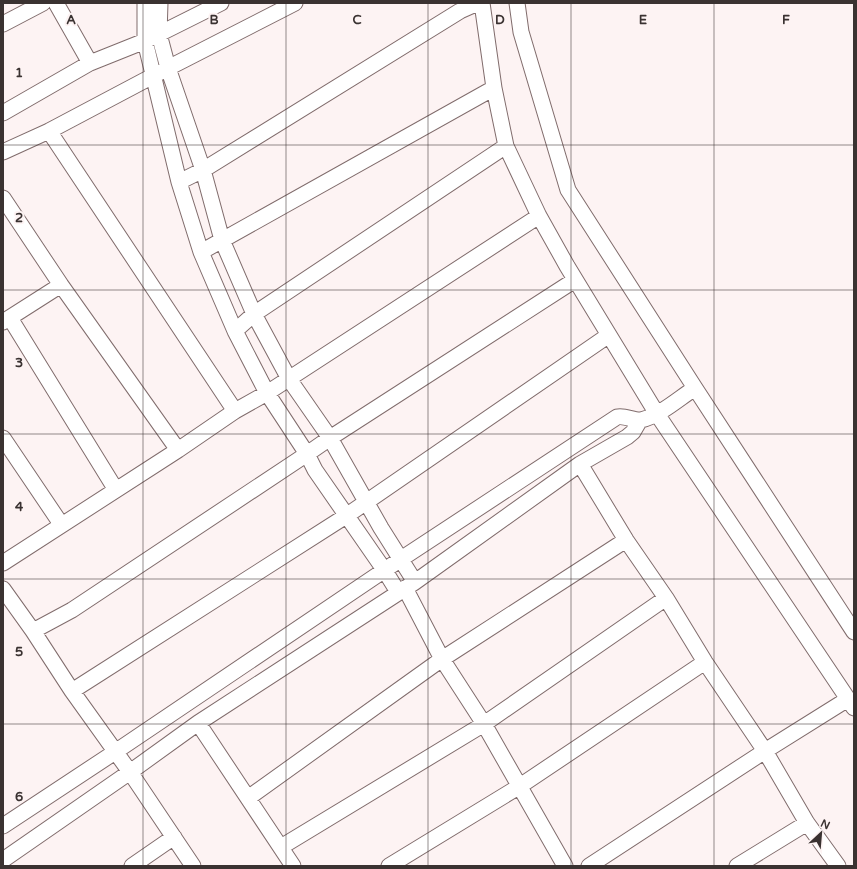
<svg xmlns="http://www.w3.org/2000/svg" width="857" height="869" viewBox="0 0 857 869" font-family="'Varela Round',sans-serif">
<rect width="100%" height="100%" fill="#fdf3f3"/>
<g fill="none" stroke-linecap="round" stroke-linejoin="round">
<defs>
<path id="street" d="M56,3L90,63
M145,3V41L179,182L201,252L235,331L267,393L307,454L315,470L385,571L398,592
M160,3L159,34L168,68L203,170L222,240L254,314L289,379L330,438L381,528L415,582
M482,3L494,88L506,146L539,216L567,266L657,414L854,708
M517,3L521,32L568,190L695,388L854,632
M3,24L43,3
M3,113L90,63L145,41L221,3
M49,131L235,411
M3,152L49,131L168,68L295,3
M179,182L203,170L460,11L478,3
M3,198L61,285L178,450
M201,252L494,88
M10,318L116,490
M3,322L61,285
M235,331L254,314L506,146
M3,438L61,524
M580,464L626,540L666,598L705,662L765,751L807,823L838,866
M3,563L178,450L235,411L267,393L539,216
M405,588L442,659L484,724L565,866
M3,589L33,631L72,691L130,772L193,866
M33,631L72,610L307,454L330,438L575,280
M72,691L346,516L609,335
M198,723L293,866
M248,798L442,659L626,540
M3,826L115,752L401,559L617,417C625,415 634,421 641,420C661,415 678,399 695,388
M281,847L484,724L666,598
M3,860L130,772L198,723L415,582L580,464L627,437L633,432L640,420
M132,866L174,837
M389,866L520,786L705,662
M589,866L765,751L848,699
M737,866L807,823"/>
</defs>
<!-- street casing -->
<use href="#street" stroke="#806c6c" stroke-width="17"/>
<!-- street -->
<use href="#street" stroke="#fff" stroke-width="15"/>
</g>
<!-- grid -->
<path fill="none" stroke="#3a3231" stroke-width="1" stroke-opacity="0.55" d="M143,3V866M286,3V866M428,3V866M571,3V866M714,3V866M3,145H854M3,290H854M3,434H854M3,579H854M3,724H854"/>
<g font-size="13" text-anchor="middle" font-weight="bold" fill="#3a3231" stroke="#fdf3f3" stroke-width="4" stroke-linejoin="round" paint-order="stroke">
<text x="71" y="24">A</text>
<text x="214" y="24">B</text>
<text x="357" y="24">C</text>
<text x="500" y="24">D</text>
<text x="643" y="24">E</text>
<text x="786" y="24">F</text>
<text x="19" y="77">1</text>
<text x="19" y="222">2</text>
<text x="19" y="367">3</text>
<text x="19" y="511">4</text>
<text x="19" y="656">5</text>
<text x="19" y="801">6</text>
</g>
<!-- border -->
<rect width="857" height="869" fill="none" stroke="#3a3231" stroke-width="8"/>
<!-- north arrow -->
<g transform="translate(821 833) rotate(26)" stroke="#fdf3f3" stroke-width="3" paint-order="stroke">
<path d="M0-3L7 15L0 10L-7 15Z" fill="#3a3231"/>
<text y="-6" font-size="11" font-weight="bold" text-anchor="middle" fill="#3a3231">N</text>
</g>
</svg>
